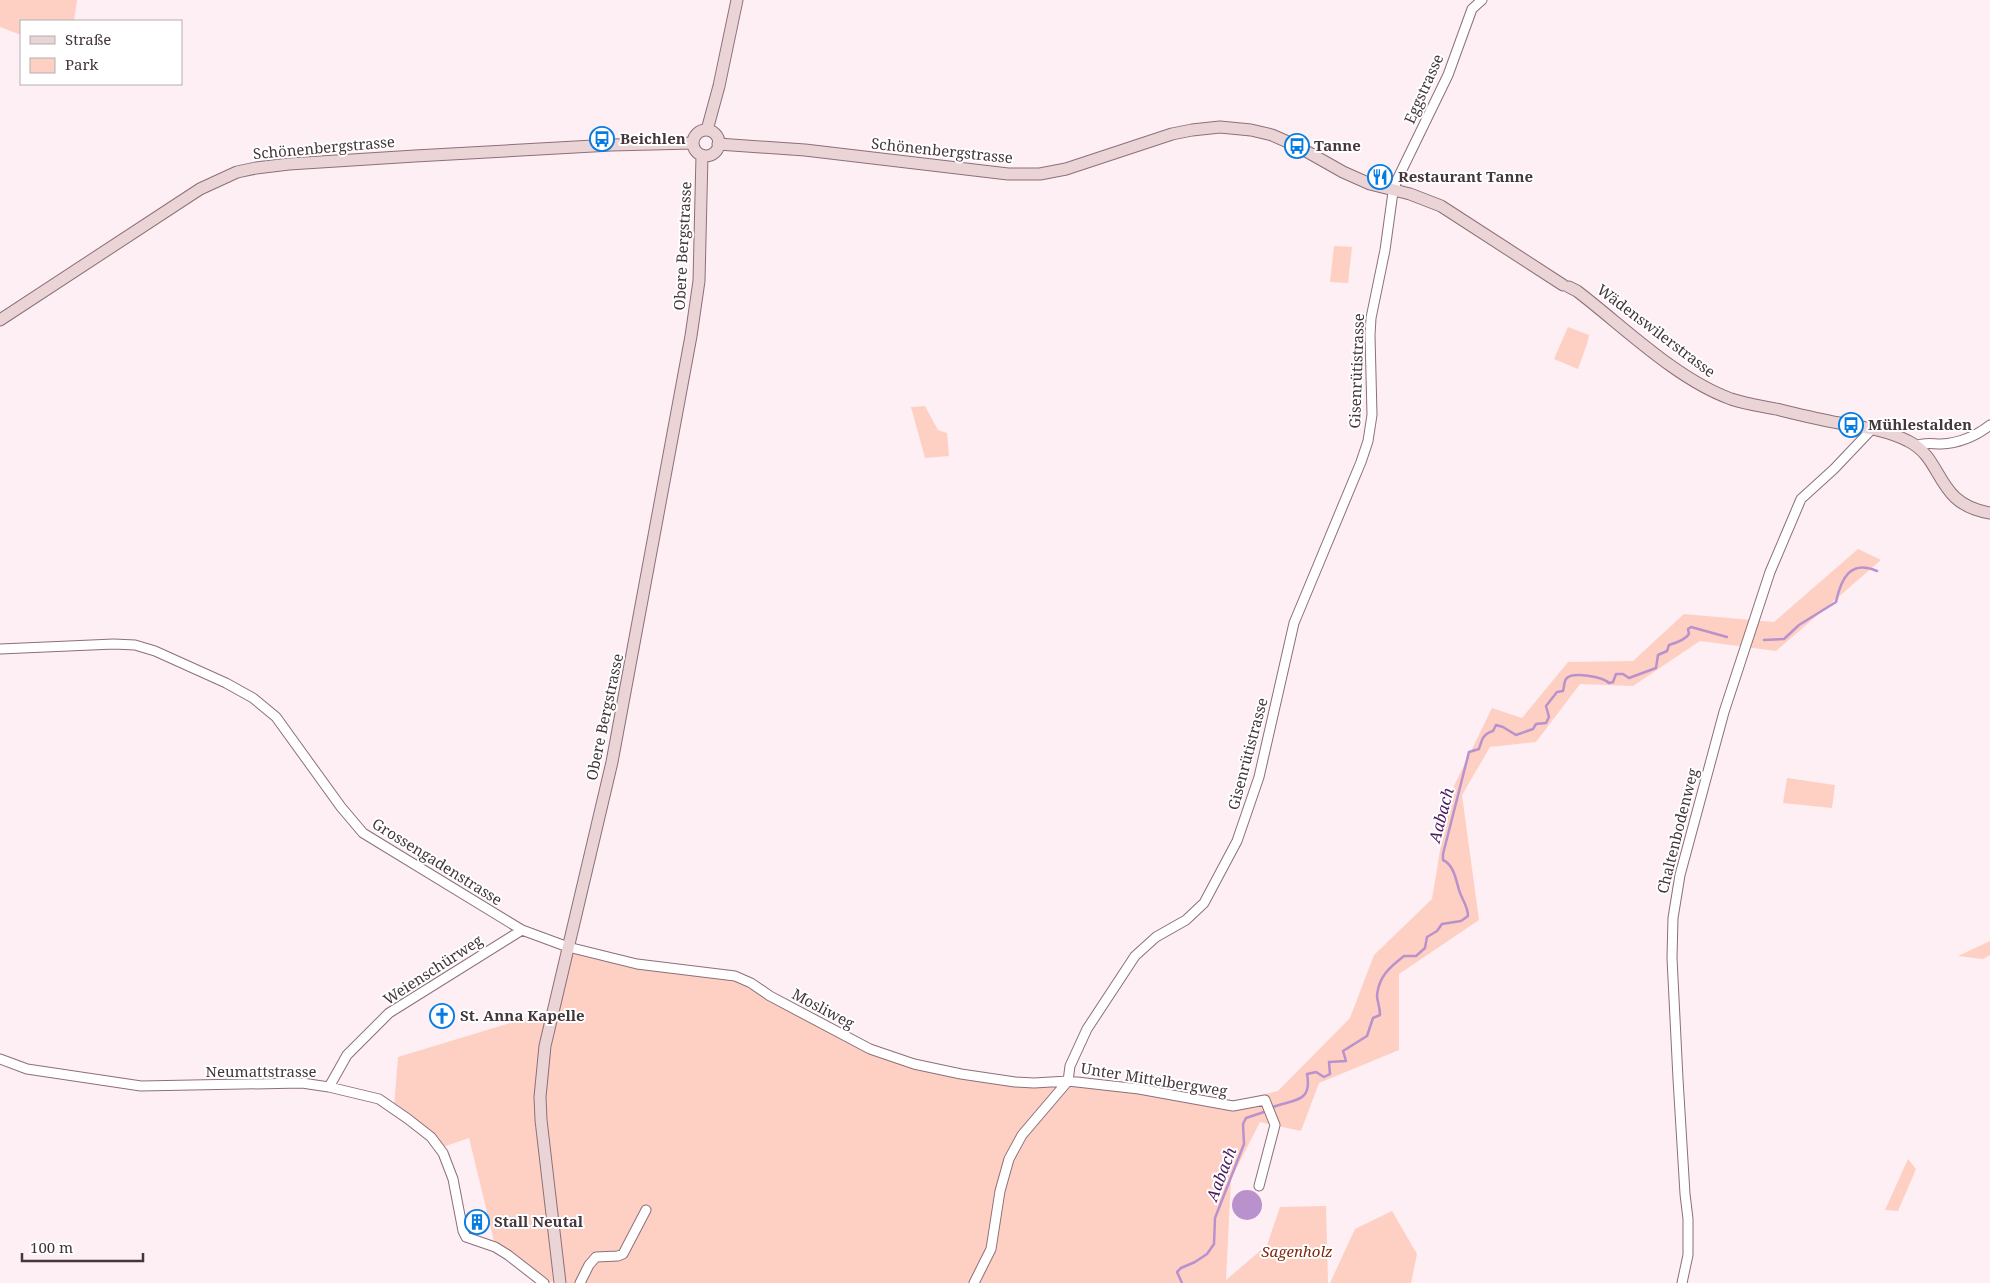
<svg xmlns="http://www.w3.org/2000/svg" width="1990" height="1283" viewBox="0 0 1990 1283" font-family="'Noto Serif',serif">
<rect width="100%" height="100%" fill="#fdeff4"/>
<!-- green -->
<path fill="#fdd0c3" d="M0,0H77L74,21H21V35L0,27Z
M1334,246L1352,247L1348,283L1330,282Z
M1568,327L1589,335L1588,341L1578,369L1554,359Z
M925,406L938,430L947,433L949,456L925,458L911,407Z
M1858,549L1881,560L1776,651L1700,641L1633,686L1580,684L1536,742L1490,747L1462,795L1479,920L1399,974V1050L1319,1083L1301,1131L1260,1122L1231,1179L1226,1280L1267,1245L1280,1207L1326,1206L1328,1283H562L544,1093L568,947L735,976L870,1049L914,1064L1015,1082L1068,1081L1225,1104L1278,1091L1350,1018L1374,955L1432,899L1449,796L1492,708L1522,718L1568,662L1633,661L1684,614L1774,622Z
M1787,778L1835,785L1832,808L1783,803Z
M1990,941V955L1983,959L1958,956Z
M536,1015L547,1018L538,1058L553,1281L549,1283L495,1245L469,1138L443,1147L427,1128L394,1107L398,1057Z
M1908,1159L1916,1169L1898,1211L1885,1210Z
M1392,1211L1417,1254L1411,1283H1330L1355,1229Z"/>
<!-- water -->
<path fill="#b991cd" d="M1232 1205a15 15 0 1 1 30 0a15 15 0 1 1-30 0Z"/>
<g fill="none" stroke-linecap="round" stroke-linejoin="round">
<!-- stream -->
<path stroke="#b991cd" stroke-width="2.5" d="M1764,640L1784,639L1799,625L1836,602C1841,579 1850,559 1877,571
M1271,1108C1290,1099 1313,1105 1307,1074L1316,1072L1324,1077L1330,1074L1329,1062L1346,1061L1343,1051L1367,1036L1373,1018L1380,1015C1380,1007 1377,1001 1377,995C1379,976 1390,967 1404,956H1416L1425,948L1427,937L1437,931L1442,924L1461,921L1468,916C1468,906 1462,900 1459,890C1456,880 1454,865 1443,860V854L1469,752L1479,749C1482,739 1483,734 1493,731L1496,725L1503,727L1516,735L1533,729L1536,724L1546,723L1549,717L1546,706L1557,692L1563,691C1564,688 1564,682 1566,679C1572,671 1603,677 1609,683L1613,682L1616,674H1623L1629,678L1656,668L1658,655L1667,651L1669,645C1676,643 1685,640 1689,634L1688,629L1691,627L1727,637
M1182,1283L1177,1272L1181,1268L1195,1262L1207,1254L1214,1244L1215,1218L1244,1144L1243,1124L1246,1118L1267,1111"/>
<defs>
<path id="street" d="M1916,446C1924,442 1932,444 1941,444C1958,443 1976,436 1990,425
M0,649L114,644L135,645L155,651L226,683L253,698L276,717L341,807L363,833L522,930L568,947L637,964L735,976L751,983L770,996L870,1049L914,1064L961,1074L1015,1082L1034,1083L1068,1081L1139,1089L1233,1106L1265,1100L1275,1125L1259,1186
M0,1059L27,1069L141,1086L302,1083L329,1087L379,1099L408,1119L431,1137L443,1153L453,1179L463,1231L466,1237L495,1247L508,1255L544,1283
M329,1087L347,1055L389,1013L522,930
M580,1283L589,1265L596,1257L618,1256L623,1254L646,1210
M974,1283L991,1249L1000,1191L1009,1159L1022,1135L1068,1081L1070,1066L1087,1029L1135,956L1156,937L1186,920L1204,903L1237,841L1259,777L1294,623L1361,462L1368,441L1372,415L1370,335L1371,318L1385,250L1393,192L1397,180L1448,75L1472,9L1482,0
M1682,1283L1688,1255V1219L1685,1194L1678,1079L1672,958L1673,918L1680,875L1724,712L1770,572L1801,499L1834,469L1872,429"/>
<path id="secondary" d="M707,130L719,86L737,0
M693 143a13 13 0 1 1 26 0a13 13 0 1 1-26 0Z
M718,144L805,150L1008,174H1040L1066,169L1172,134L1192,130L1220,127L1251,130L1272,135L1297,146L1343,172L1370,184L1410,194L1441,206L1563,285
M1569,287L1577,291C1624,327 1676,379 1731,399C1746,404 1761,406 1776,409C1797,414 1817,419 1839,423C1862,427 1887,430 1908,441C1945,459 1934,504 1990,513
M0,320L200,189L237,172L256,168L289,164L415,156L611,145L693,143
M560,1283L541,1120L540,1097L545,1046L612,762L691,336L699,281L702,155"/>
</defs>
<!-- street casing -->
<use href="#street" stroke="#8d6f79" stroke-width="11"/>
<!-- secondary casing -->
<use href="#secondary" stroke="#8d6f79" stroke-width="13"/>
<!-- street -->
<use href="#street" stroke="#fff" stroke-width="9"/>
<!-- secondary -->
<use href="#secondary" stroke="#ebd4d5" stroke-width="11"/>
</g>
<!-- icons -->
<defs>
<symbol id="bus-ring" viewBox="-11 -11 22 22"><circle r="9.5" fill="#fff" stroke="#067ce3" stroke-width="1.5"/><path d="M-5-6H5V4H4V6H2V4H-2V6H-4V4H-5ZM-3.5-4V0h7V-4ZM-3.5 1.2v1.5H-2V1.2ZM2 1.2v1.5H3.5V1.2Z" fill="#067ce3"/></symbol>
<symbol id="restaurant-ring" viewBox="-11 -11 22 22"><circle r="9.5" fill="#fff" stroke="#067ce3" stroke-width="1.5"/><path d="M-5-6h1v4h1v-4h1v4h1v-4h1v5L-1.5 .5V6h-2V.5L-5-1ZM5-6V6H3V1.5H1.5Q1.5-4 5-6Z" fill="#067ce3"/></symbol>
<symbol id="church-ring" viewBox="-11 -11 22 22"><circle r="9.5" fill="#fff" stroke="#067ce3" stroke-width="1.5"/><path d="M-1.2-6h2.4v3.5h3.3v2.4h-3.3V6h-2.4V-.1h-3.3v-2.4h3.3Z" fill="#067ce3"/></symbol>
<symbol id="building-ring" viewBox="-11 -11 22 22"><circle r="9.5" fill="#fff" stroke="#067ce3" stroke-width="1.5"/><path d="M-4-6H4V6H1V3H-1V6H-4ZM-2.5-4.3h1.7v1.8h-1.7ZM.8-4.3h1.7v1.8H.8ZM-2.5-1h1.7V.8h-1.7ZM.8-1h1.7V.8H.8Z" fill="#067ce3"/></symbol>
</defs>
<g fill-rule="evenodd">
<use href="#bus-ring" x="588" y="125" width="28" height="28"/>
<use href="#bus-ring" x="1283" y="132" width="28" height="28"/>
<use href="#restaurant-ring" x="1366" y="163" width="28" height="28"/>
<use href="#bus-ring" x="1837" y="411" width="28" height="28"/>
<use href="#church-ring" x="428" y="1002" width="28" height="28"/>
<use href="#building-ring" x="463" y="1208" width="28" height="28"/>
</g>
<g text-anchor="middle" stroke-width="4" stroke-linejoin="round" paint-order="stroke">
<!-- street labels -->
<g font-size="15" fill="#44363b" stroke="#fff">
<text transform="translate(1424 89) rotate(-66)" y="5">Eggstrasse</text>
<text transform="translate(324 148) rotate(-5)" y="5">Schönenbergstrasse</text>
<text transform="translate(942 151) rotate(6)" y="5">Schönenbergstrasse</text>
<text transform="translate(683 246) rotate(-87)" y="5">Obere Bergstrasse</text>
<text transform="translate(1656 331) rotate(37)" y="5">Wädenswilerstrasse</text>
<text transform="translate(1357 371) rotate(-88)" y="5">Gisenrütistrasse</text>
<text transform="translate(605 717) rotate(-78)" y="5">Obere Bergstrasse</text>
<text transform="translate(1248 754) rotate(-75)" y="5">Gisenrütistrasse</text>
<text transform="translate(1678 831) rotate(-76)" y="5">Chaltenbodenweg</text>
<text transform="translate(437 862) rotate(32)" y="5">Grossengadenstrasse</text>
<text transform="translate(433 970) rotate(-33)" y="5">Weienschürweg</text>
<text transform="translate(823 1009) rotate(28)" y="5">Mosliweg</text>
<text x="261" y="1077">Neumattstrasse</text>
<text transform="translate(1154 1080) rotate(9)" y="5">Unter Mittelbergweg</text>
</g>
<!-- poi labels -->
<g font-size="15" font-weight="bold" fill="#44363b" stroke="#fff" text-anchor="start">
<text x="620" y="144">Beichlen</text>
<text x="1314" y="151">Tanne</text>
<text x="1398" y="182">Restaurant Tanne</text>
<text x="1868" y="430">Mühlestalden</text>
<text x="460" y="1021">St. Anna Kapelle</text>
<text x="494" y="1227">Stall Neutal</text>
</g>
<!-- park labels -->
<g font-size="15" font-style="italic" fill="#7f280d" stroke="#fff">
<text x="1297" y="1257">Sagenholz</text>
</g>
<!-- water labels -->
<g font-size="16" font-style="italic" fill="#4b175f" stroke="#fff">
<text transform="translate(1441 815) rotate(-75)" y="6">Aabach</text>
<text transform="translate(1221 1174) rotate(-69)" y="6">Aabach</text>
</g>
</g>
<!-- legend -->
<rect x="20" y="20" width="162" height="65" fill="#ffffff" stroke="#b4afb1"/>
<rect x="30" y="36" width="25" height="8" fill="#ebd4d5" stroke="#b4afb1"/>
<text x="65" y="45" font-size="15" fill="#44363b">Straße</text>
<rect x="30" y="58" width="25" height="15" fill="#fdd0c3" stroke="#b4afb1"/>
<text x="65" y="70" font-size="15" fill="#44363b">Park</text>
<!-- scale -->
<path d="M22 1253v8h121v-8" fill="none" stroke="#44363b" stroke-width="2.5"/>
<text x="30" y="1253" font-size="15" fill="#44363b" stroke="#ffffff" stroke-width="4" paint-order="stroke">100 m</text>
</svg>
